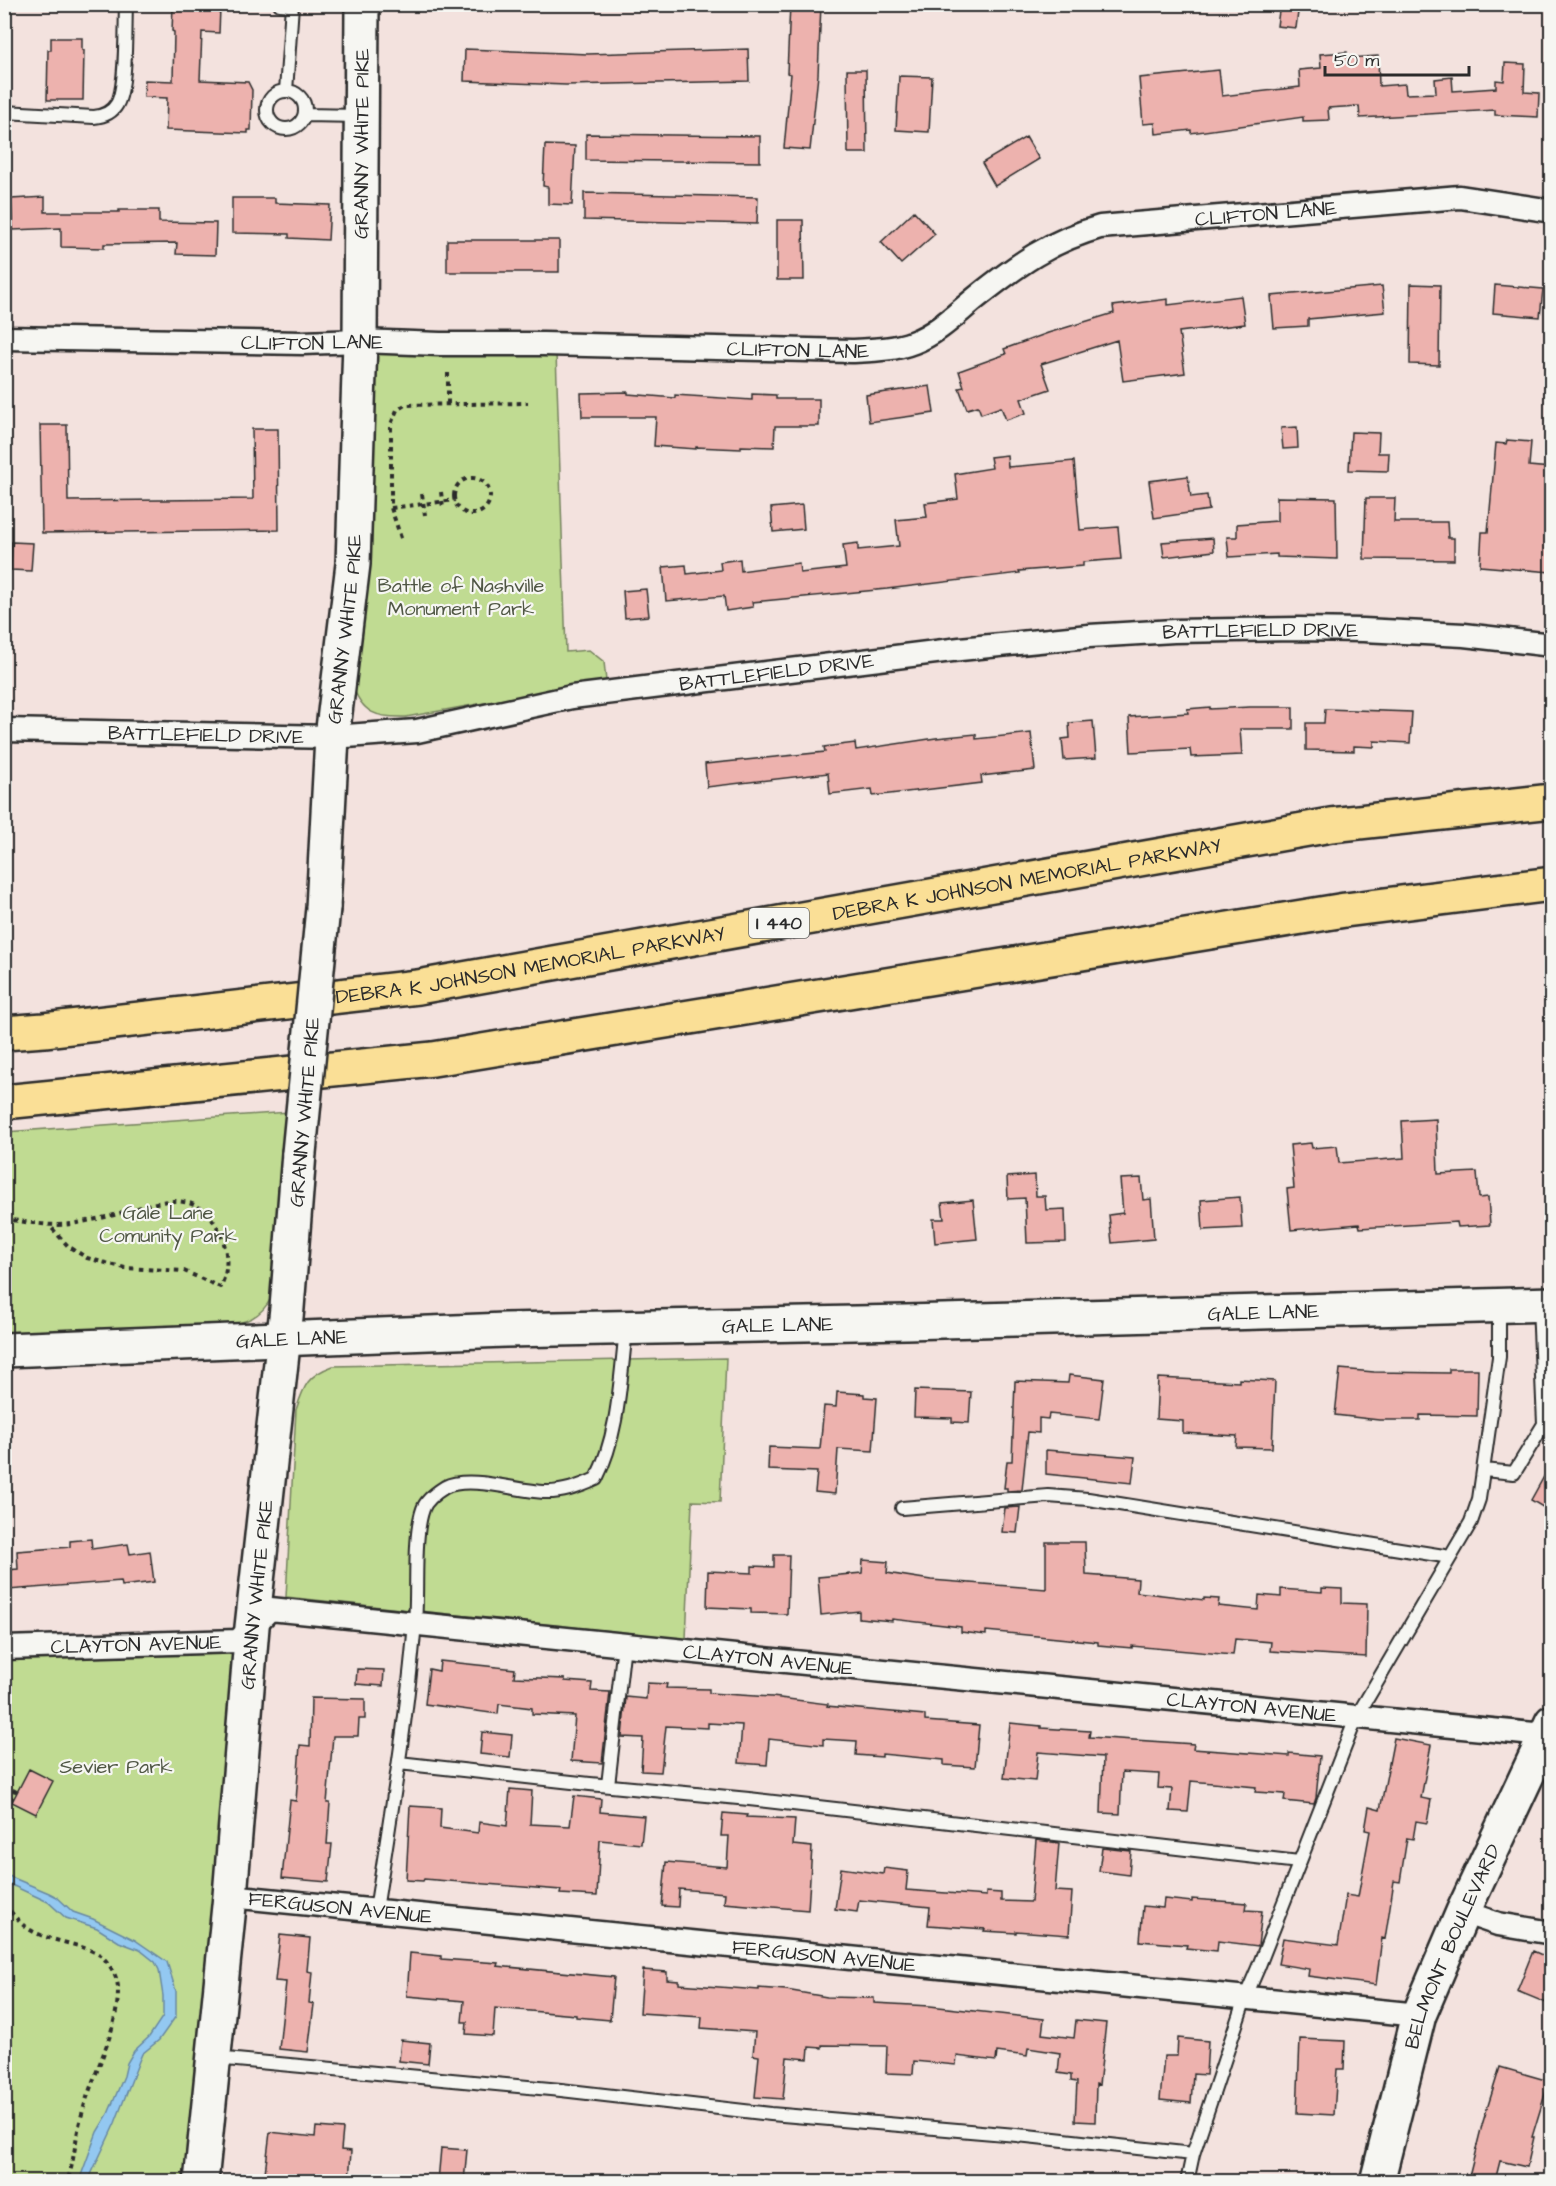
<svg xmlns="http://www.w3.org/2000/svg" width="1556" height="2186" viewBox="0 0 1556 2186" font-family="'Architects Daughter',sans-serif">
<rect width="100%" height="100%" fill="#f3e2de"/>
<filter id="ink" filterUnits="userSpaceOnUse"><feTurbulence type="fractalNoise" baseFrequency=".0167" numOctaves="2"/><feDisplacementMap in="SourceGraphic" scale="12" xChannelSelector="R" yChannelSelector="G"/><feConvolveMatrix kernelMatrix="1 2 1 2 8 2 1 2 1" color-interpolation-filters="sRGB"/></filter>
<g filter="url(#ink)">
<!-- green -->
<path fill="#c0db92" stroke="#76835e" stroke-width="1.5" d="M368,350L556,353L566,652L589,650L604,662L606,681L406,717C377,718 362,714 352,684Z
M289,1112L271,1298C261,1317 246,1323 225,1325L5,1334V1132Z
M726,1358L720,1502L692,1501L686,1639L286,1597L296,1410C304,1385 308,1375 333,1366Z
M239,1648L190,2181H5L4,1657Z"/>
<!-- water -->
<path fill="#93c8f1" stroke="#6989a2" stroke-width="1.5" d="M4,1874L49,1893L57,1897L73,1912L93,1919L135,1940L167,1962L176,1991V2016L159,2040L142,2054L139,2061L115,2123L88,2181H79L97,2132L108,2114L124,2076L127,2063L134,2051L149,2037L163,2016V1996L159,1970L155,1962L140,1950L119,1942L97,1928L66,1918L48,1902L5,1882Z"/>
<!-- building -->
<path fill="#edb2ae" stroke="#2b2b2b" stroke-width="1.5" d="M178,4H211V8H220L219,33L202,32L200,80L248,82L252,90L251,130H248V133L166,130L167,98L144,97L145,80L173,81L174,32L172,31L173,6Z
M790,4H821L818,75L810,150L784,148L791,74L787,73Z
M1280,4H1299L1296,28L1277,26Z
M51,38H82V50H84L83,100H47L48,50H51Z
M465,49L588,54L748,49L749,81L566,85L464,81Z
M1347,52V58L1378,56L1379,86L1405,84L1406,94L1436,93L1435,79L1452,77L1453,91L1496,88V80L1504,81L1505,63L1525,64L1524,92L1539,93L1538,117L1495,115V110L1360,118L1359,106L1328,108L1329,120L1303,121V117L1191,133V130L1156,134L1155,123L1143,124L1139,78L1219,70L1222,96L1300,87L1299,70L1321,68L1320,54Z
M847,70H866L867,153H848Z
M899,76L932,77L929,132L896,130Z
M586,134L760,136V162L586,160Z
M1026,137L1039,159L995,186L982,163Z
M545,145L575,146L572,205L548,204V187L543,186Z
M584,193L758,197L757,224L584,220Z
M45,197V212H119V210H159V222L216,223L215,255L176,254L177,243L104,244V248L61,247V228L13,230L11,199Z
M232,198H275V203L330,205L328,240L289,238V234L232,233Z
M914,211L935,234L901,264L881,242Z
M777,220H803L804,280H777Z
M447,240H559V272H447Z
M1411,284L1440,285L1439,365L1410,364Z
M1495,285L1543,289L1540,317L1493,313Z
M1382,286L1385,312L1308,319V326L1274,328L1271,296Z
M1241,296L1245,324L1179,332L1185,373L1123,381L1117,340L1041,364L1050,389L1021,399L1026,413L1006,420L1001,407L981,414L978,406L967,409L959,388L964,387L959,371L1006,354L1004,349L1048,333L1114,313L1113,306L1168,299V305Z
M930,386L934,413L869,422L866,395Z
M628,392V394L675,398V395L752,400V394L776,395V399H819V426H775L774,447L741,446V449L696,447V449L654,446L656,417H582L581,393Z
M40,425H67L68,501L253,499L252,429H278L279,530L42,533Z
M1297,427L1298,448L1283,449L1281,428Z
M1351,432L1379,433L1378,453H1389L1388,471L1349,470Z
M1507,440L1531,442L1529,466L1551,468V572L1480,566L1482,532H1488L1496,443L1506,444Z
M1007,455L1008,467L1074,461L1080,530L1118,527L1121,559L1083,562V566L1019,571L1020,573L887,589L752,602L753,607L726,611L724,596L666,601L663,567L686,565L687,574L721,570L720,562L740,559L741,571L799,563L800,573L846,568L843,545L858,543V550L899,546L896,520L927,517L925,503L958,499L955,474L992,468L990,457Z
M1188,476L1191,497L1207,495L1209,510L1154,518L1149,481Z
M1277,497L1336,498L1337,559L1277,557V554L1229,557L1227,537H1237V524L1277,521Z
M1366,498H1395L1394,522H1447L1448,538H1454V560L1364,559Z
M802,505L804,529L773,532L771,508Z
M1213,538L1214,551L1164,557L1162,542Z
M12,542L33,543L31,571L11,570Z
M646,589L649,616L625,618L623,591Z
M1210,707V709L1250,707H1293V729H1240L1242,755L1191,757L1190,749L1131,752L1129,717L1188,713L1187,709Z
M1325,709L1412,712L1410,743L1374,741V747L1354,746V751L1306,750V723H1324Z
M1093,721L1096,758L1064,760L1062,739L1070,738L1069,723Z
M1031,733L1035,770L981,776L982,783L873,796L872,789L830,794L828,773L707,787L705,764L825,752L824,747L855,743L856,750L936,738L976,734V739Z
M1436,1119L1438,1174L1477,1172L1479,1198L1488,1197L1490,1225L1458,1227L1457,1222L1360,1228L1359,1224L1291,1230L1287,1189L1294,1188L1290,1145L1311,1143L1312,1148L1337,1146L1339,1163L1404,1158L1402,1121Z
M1035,1175L1036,1196H1045L1046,1210L1065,1209L1066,1242L1027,1243L1025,1198L1008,1199L1007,1177Z
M1141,1178L1143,1200L1151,1199L1154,1239L1112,1243L1109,1215L1123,1213L1120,1179Z
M1240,1197L1242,1228L1203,1230L1201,1200Z
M973,1200L977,1239L935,1243L933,1219H944L942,1203Z
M1340,1369L1374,1372L1449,1373V1369H1478L1477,1416L1420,1415V1420H1379L1335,1415Z
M1069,1375L1104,1379L1099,1419L1049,1414L1048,1419L1039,1418V1433L1028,1432L1022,1490L1007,1491V1488H1004L1007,1461H1012L1015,1381L1068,1383Z
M1158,1378L1239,1382V1379L1275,1381L1272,1448L1236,1447L1237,1436L1183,1433V1421L1156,1419Z
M915,1390L971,1392L969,1423L952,1422V1418L914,1417Z
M837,1392L864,1394V1397L877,1398L873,1451L838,1449L835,1494L815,1492L817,1472L768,1470L769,1447L820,1449L824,1406L836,1407Z
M1046,1450L1135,1457L1132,1483L1046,1474Z
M1551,1464V1512L1531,1500Z
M1020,1507L1017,1533L1002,1532L1005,1508Z
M91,1539L92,1549L128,1544L130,1554L150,1551L154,1582L122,1586L121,1581L8,1590L7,1570L18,1569L17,1551L70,1547V1541Z
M1046,1542H1085L1086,1575L1138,1579L1137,1592L1204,1600V1598L1219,1599L1218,1606L1258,1610L1259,1595L1281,1597V1589L1322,1592V1588L1342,1589V1603L1367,1604L1366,1657L1270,1651L1271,1642L1235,1639L1233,1655L1132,1646V1648L1098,1645V1642L986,1631V1635L961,1632V1627L892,1619V1621L859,1618V1611L821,1615L818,1577L862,1573L863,1560L888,1562L887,1573L931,1580L1046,1589Z
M774,1555H789L787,1614L751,1613V1609L707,1607L708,1571L752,1573V1566L774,1567Z
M440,1661L515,1669L514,1677L565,1679V1681L592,1683L591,1691L610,1692L602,1763L571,1761L575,1716L532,1714V1708L499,1704L498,1714L425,1704L429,1669L439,1671Z
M357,1669L384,1670L383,1686L356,1684Z
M647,1683L667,1684L666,1688L709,1689V1693L772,1697L828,1704L827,1706L925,1715V1721L979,1725L975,1767L944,1765V1760L882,1754V1757L856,1755L857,1741L823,1739V1745L769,1739L767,1765L739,1763L742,1725L708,1723V1728L666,1726L661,1772L641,1771L643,1738L622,1737L626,1697L646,1699Z
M311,1698L365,1699V1719H359L358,1736H333L327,1803H330L327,1844H332L328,1882L282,1878L290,1800L296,1801L300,1745L310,1746Z
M1010,1723L1041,1726V1728L1090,1731L1089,1737L1194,1744L1193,1749L1289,1756V1753L1320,1756L1316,1798L1314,1804L1284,1801L1285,1794L1255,1792L1256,1787L1191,1781L1188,1812L1170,1811L1172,1789L1158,1788L1159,1774L1122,1772L1120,1814L1101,1813L1103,1757L1038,1752L1035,1781L1004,1778Z
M482,1732L512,1735L510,1757L480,1754Z
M1394,1738L1431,1745L1421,1798L1431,1800L1427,1823L1416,1821L1413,1839L1407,1838L1400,1882L1394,1881L1385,1939L1382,1938L1376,1985L1308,1976L1309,1969L1278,1964L1283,1938L1338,1945L1346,1895L1358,1897L1370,1831L1365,1830L1369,1807L1380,1810Z
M29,1769L53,1781L36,1814L12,1802Z
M510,1789L532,1791L530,1824L570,1826L574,1796L601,1799L600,1812L644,1816L641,1844L600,1840L597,1896L560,1894L561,1890L424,1879L423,1881L406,1880L410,1806L441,1808L440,1828L478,1833L479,1822L507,1826Z
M723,1813L747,1815L746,1817L795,1819L793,1845L812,1847L808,1910L724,1903L725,1893L679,1889L678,1907L662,1906L666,1862L727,1867L729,1836H721Z
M1036,1840L1059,1843L1055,1891L1072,1892L1069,1935L1016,1931V1933L984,1931L985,1929L928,1925L930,1907L859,1900L857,1912L835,1909L841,1868L883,1874L884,1868L908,1871L906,1890L986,1896V1892L1001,1893V1901L1031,1902Z
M1102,1848L1131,1851L1129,1875L1099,1871Z
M1164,1899L1192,1902V1899L1247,1903L1246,1910L1262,1911L1258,1946L1218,1941L1217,1951L1186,1948L1187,1945L1140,1941L1143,1906L1163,1908Z
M280,1935L310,1938L307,1971L312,1972L309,2003L314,2004L308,2052L279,2049L286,1982L275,1981Z
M1533,1951L1551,1959V2005L1517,1991Z
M410,1953L441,1956V1959L498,1963L497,1966L614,1977L610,2020L576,2017V2015L495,2008L493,2036L466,2034L467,2022H462L464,2001L407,1996Z
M643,1970L667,1972V1980L679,1981V1984L759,1990V1988L786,1990L827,1997L874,1998V2003L930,2006L1044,2019L1042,2034L1074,2038L1076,2020L1106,2023L1099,2085L1096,2084L1095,2122L1075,2121L1077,2082L1071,2081V2075L1058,2073L1060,2053L1028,2048L1027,2056L997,2052L996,2061L957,2056L956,2065L914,2061L913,2074L886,2073L887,2046L822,2045V2048L809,2047L808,2059L787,2057L783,2099L755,2097L759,2056L753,2055L755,2032L701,2028L702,2017L640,2013Z
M1178,2038L1208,2041L1206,2075L1193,2074L1191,2103L1160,2100L1164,2056H1177Z
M1300,2039L1345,2041L1344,2069H1337L1334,2115L1297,2113Z
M401,2040L430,2043L428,2064L399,2061Z
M1500,2067L1549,2081L1532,2137H1534L1527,2167L1500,2161L1495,2181H1468L1482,2125Z
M316,2127L343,2129L341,2150L351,2151L349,2181H312V2178L265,2173L270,2132L315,2137Z
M441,2148L467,2150L464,2181H438Z"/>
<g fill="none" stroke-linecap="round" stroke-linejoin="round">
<defs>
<path id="lane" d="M280,4L292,5L286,91
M267 110a19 19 0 1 1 38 0a19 19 0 1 1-38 0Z
M4,112L94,117C104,116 112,113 117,104C127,87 125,26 126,4
M305,115L360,116
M1484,1470L1514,1473L1544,1424L1539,1305
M902,1508L1048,1496L1088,1499L1450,1557
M399,1763L590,1784L749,1799L1299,1862
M608,1785L624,1644
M376,1910C391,1814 407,1719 415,1622C418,1590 413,1537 423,1509C426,1500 437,1492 445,1487C469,1475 518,1491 544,1492C561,1493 581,1486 596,1479C619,1434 620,1380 626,1330
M215,2058L561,2090L771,2114L1027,2136L1193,2154
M1187,2182L1193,2154L1245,1998L1258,1968L1357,1716L1471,1522L1479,1499L1499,1357V1307"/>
<g id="street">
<path id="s1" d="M4,338L302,343L360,341L440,344H543L851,351C872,350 894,350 914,342C938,333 957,313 977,297C1017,265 1050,241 1100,227L1460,197L1552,211"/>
<path id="s2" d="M4,730L332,737L417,731L572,697L960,649L1089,636L1174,631L1298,629L1363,630L1464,635L1552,645"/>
<path id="s3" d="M4,1648L238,1641L270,1609L894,1672L1544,1735"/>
<path id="s4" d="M230,1896L1419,2015"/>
<path d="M1463,1912L1498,1924L1552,1933"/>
</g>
<g id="secondary">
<path id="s5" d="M323,908L332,737L353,564L360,341L362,4"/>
<path id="s6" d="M4,1350L505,1330L906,1322L1552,1304"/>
<path id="s7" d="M201,2182L230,1896L252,1627L287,1308L299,1153"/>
<path id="s8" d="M1377,2182L1419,2015L1463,1912L1552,1722"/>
</g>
<g id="highway">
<path id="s9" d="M4,1033L44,1030L418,987L1331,825L1552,801"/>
<path d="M4,1102L433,1059L1345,910L1552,884"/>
</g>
</defs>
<!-- lane casing -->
<use href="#lane" stroke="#2b2b2b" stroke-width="16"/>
<!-- street casing -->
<use href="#street" stroke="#2b2b2b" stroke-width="27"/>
<!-- secondary casing -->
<use href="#secondary" stroke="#2b2b2b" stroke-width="38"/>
<!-- highway casing -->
<use href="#highway" stroke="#2b2b2b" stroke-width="38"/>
<!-- path -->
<path stroke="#2b2b2b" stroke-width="4" stroke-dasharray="4.5 4.5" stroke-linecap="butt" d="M448,404V373
M454 496a18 18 0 1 1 36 0a18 18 0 1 1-36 0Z
M441,492L443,508
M422,494L425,515
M391,508L455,500
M401,538L391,508V424L397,410L405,405L528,403
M4,1219C29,1222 53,1228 77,1223C92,1220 107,1217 122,1213C142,1207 163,1198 184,1202C219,1207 237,1259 220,1287L184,1271L125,1268L87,1258L68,1246L49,1225
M4,1786L15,1791L10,1800
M4,1905C12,1912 18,1922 27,1928C48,1942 81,1943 100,1955C110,1963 119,1979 118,1991C118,2032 92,2075 82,2114C75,2137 75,2159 67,2182
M161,2182V2179H176"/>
<!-- lane -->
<use href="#lane" stroke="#f6f6f2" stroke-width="12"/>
<!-- street -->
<use href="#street" stroke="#f6f6f2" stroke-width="22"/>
<!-- secondary -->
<use href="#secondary" stroke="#f6f6f2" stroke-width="33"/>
<!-- highway -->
<use href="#highway" stroke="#fadf96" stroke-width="33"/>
<defs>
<path id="secondary-bridge" d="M299,1153L323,908"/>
</defs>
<!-- secondary-bridge casing -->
<use href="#secondary-bridge" stroke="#2b2b2b" stroke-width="38" stroke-linecap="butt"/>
<!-- secondary-bridge -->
<use href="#secondary-bridge" stroke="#f6f6f2" stroke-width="33"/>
</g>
</g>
<g text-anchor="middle" stroke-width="4.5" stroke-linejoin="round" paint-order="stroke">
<!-- shield labels -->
<rect fill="#f6f6f2" stroke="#686867" stroke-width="1.5" x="749" y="908" width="60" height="30" rx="4.5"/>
<g font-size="18" font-weight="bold" fill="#2b2b2b">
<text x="779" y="929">I 440</text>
</g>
<!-- street labels -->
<g font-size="20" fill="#2b2b2b" stroke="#f6f6f2">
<text dy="7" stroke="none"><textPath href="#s5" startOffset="766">GRANNY WHITE PIKE</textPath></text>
<text dy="7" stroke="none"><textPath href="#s1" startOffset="1298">CLIFTON LANE</textPath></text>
<text dy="7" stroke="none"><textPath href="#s1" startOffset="308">CLIFTON LANE</textPath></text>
<text dy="7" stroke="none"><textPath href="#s1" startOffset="794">CLIFTON LANE</textPath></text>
<text dy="7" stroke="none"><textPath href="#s5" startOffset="280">GRANNY WHITE PIKE</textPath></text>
<text dy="7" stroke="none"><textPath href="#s2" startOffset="1264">BATTLEFIELD DRIVE</textPath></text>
<text dy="7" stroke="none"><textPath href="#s2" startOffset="778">BATTLEFIELD DRIVE</textPath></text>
<text dy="7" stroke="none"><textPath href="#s2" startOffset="202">BATTLEFIELD DRIVE</textPath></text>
<text dy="7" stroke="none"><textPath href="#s9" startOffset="1035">DEBRA K JOHNSON MEMORIAL PARKWAY</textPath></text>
<text dy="7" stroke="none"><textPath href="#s9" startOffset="531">DEBRA K JOHNSON MEMORIAL PARKWAY</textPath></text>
<text transform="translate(304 1112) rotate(-85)" y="7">GRANNY WHITE PIKE</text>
<text dy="7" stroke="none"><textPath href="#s6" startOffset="1260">GALE LANE</textPath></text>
<text dy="7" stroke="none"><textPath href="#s6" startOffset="774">GALE LANE</textPath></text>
<text dy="7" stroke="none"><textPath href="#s6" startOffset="288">GALE LANE</textPath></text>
<text dy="7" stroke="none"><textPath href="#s7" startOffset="590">GRANNY WHITE PIKE</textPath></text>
<text dy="7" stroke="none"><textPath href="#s3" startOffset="132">CLAYTON AVENUE</textPath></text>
<text dy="7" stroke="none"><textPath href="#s3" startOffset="780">CLAYTON AVENUE</textPath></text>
<text dy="7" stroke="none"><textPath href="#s3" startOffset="1266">CLAYTON AVENUE</textPath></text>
<text dy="7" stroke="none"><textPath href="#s4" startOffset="111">FERGUSON AVENUE</textPath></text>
<text dy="7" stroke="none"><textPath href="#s8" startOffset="248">BELMONT BOULEVARD</textPath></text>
<text dy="7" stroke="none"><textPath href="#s4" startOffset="597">FERGUSON AVENUE</textPath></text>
</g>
<!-- park labels -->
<g font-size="20" fill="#505745" stroke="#f6f6f2">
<text x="461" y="592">Battle of Nashville<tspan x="461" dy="23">Monument Park</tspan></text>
<text x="168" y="1219">Gale Lane<tspan x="168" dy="23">Comunity Park</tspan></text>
<text x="116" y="1773">Sevier Park</text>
</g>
</g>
<!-- margin -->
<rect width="1556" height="2186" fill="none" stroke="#f6f6f2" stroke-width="24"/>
<rect x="12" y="12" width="1532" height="2162" fill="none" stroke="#2b2b2b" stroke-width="2" filter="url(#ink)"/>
<!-- scale -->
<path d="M1325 66v9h144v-9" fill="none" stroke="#2b2b2b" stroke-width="3"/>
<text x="1334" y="66" font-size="18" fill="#2b2b2b" stroke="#f6f6f2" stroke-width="4.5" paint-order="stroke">50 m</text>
</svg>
